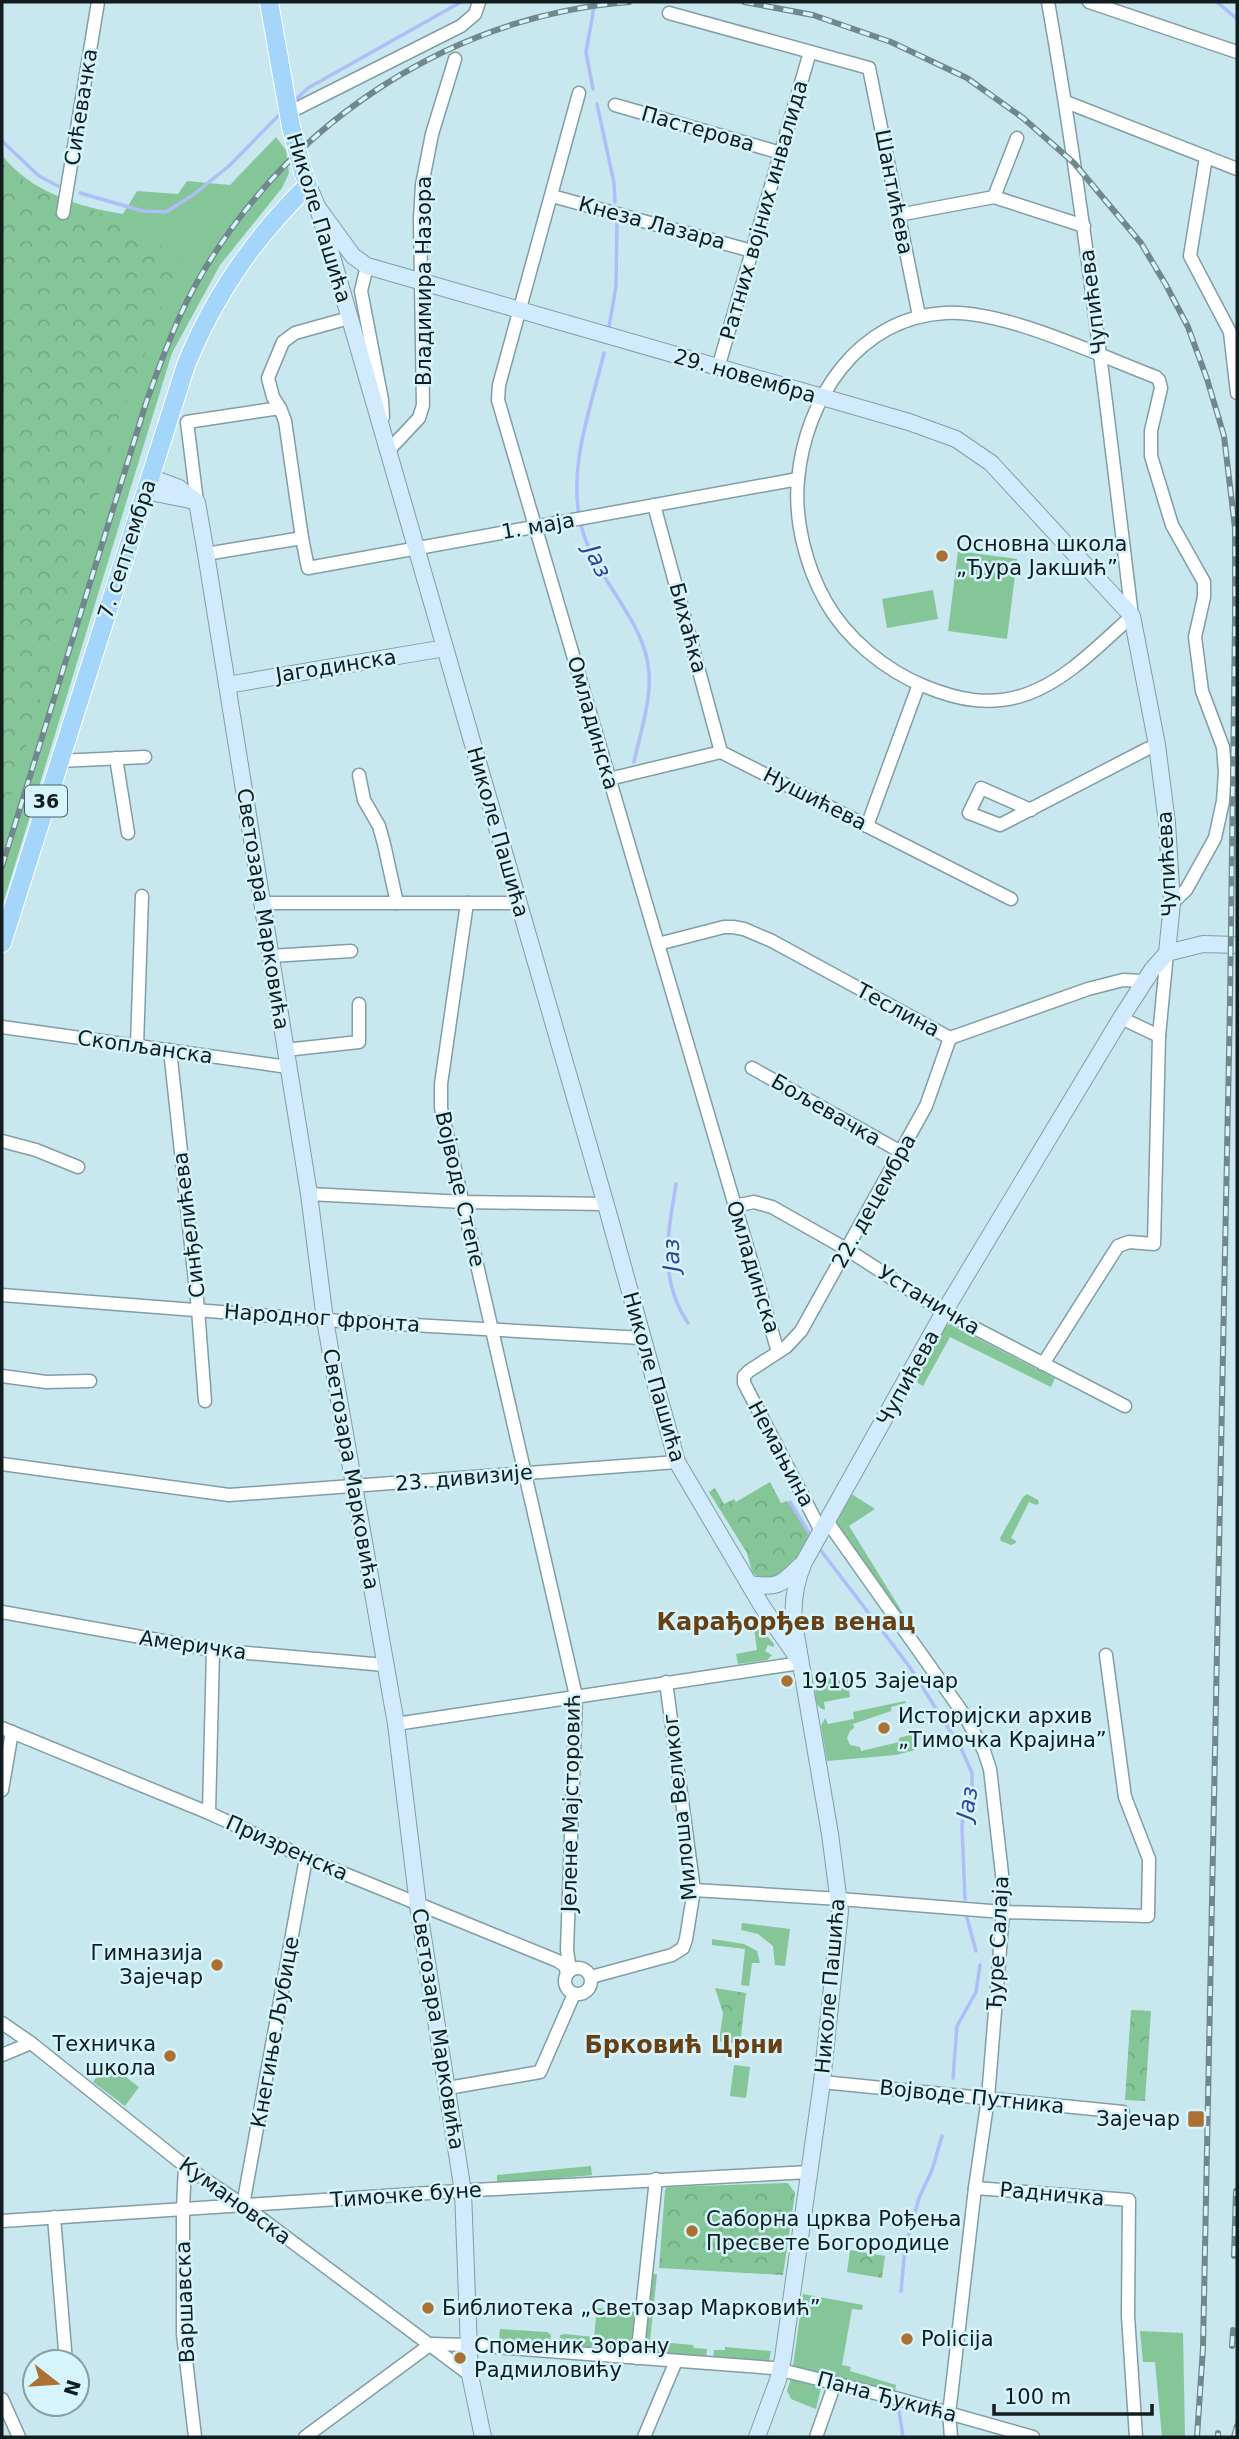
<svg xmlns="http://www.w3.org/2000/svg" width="1239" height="2439" font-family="'DejaVu Sans',sans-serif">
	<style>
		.grass { fill: #85c698 }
		.park { fill: url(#park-crowns) }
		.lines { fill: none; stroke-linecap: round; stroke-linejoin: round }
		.stream { stroke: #afbef9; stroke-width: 3.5 }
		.street-casing { stroke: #819ea4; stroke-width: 15 }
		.secondary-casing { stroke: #819ea4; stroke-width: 18 }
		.primary-casing { stroke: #fff; stroke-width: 20 }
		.street { stroke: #fff; stroke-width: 12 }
		.secondary { stroke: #d1eafd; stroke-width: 16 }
		.primary { stroke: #a4d6fb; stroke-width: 18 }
		.rail-casing { stroke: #72878c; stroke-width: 6 }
		.rail { stroke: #d5f4fb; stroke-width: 3.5; stroke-dasharray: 10; stroke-linecap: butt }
		.primary-bridge-casing { stroke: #fff; stroke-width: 20; stroke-linecap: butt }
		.primary-bridge { stroke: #a4d6fb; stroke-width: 18 }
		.poi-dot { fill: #ac7033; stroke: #d5f4fb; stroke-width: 2.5 }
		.labels { text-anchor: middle; stroke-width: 5; stroke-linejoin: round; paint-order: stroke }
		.shield { fill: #d5f4fb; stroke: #4c5e62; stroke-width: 2 }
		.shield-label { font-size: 19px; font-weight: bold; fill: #121d20 }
		.street-label { font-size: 21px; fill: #121d20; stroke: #d5f4fb }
		.poi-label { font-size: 21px; fill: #121d20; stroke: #d5f4fb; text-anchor: start }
		.water-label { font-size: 23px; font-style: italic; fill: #364296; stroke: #d5f4fb }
		.quarter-label { font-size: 24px; font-weight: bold; fill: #684014; stroke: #d5f4fb }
	</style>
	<defs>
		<pattern id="park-crowns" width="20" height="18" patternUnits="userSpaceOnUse" patternTransform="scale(1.75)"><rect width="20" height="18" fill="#85c698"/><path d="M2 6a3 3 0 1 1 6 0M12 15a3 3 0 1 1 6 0" fill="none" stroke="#72aa83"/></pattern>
	</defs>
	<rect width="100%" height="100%" fill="#c8e7ee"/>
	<g class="grass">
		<path d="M276 137 286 150 289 173 282 188 220 265 172 353 2 907V155C30 192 79 207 123 214L137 191 178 194 187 181 230 185Z"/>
		<polygon points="958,551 1017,559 1007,639 948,631"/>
		<polygon points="933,590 938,619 887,628 882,599"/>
		<polygon points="949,1324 1055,1378 1051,1387 950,1337 923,1386 918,1383 917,1378 944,1327"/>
		<polygon points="850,1493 875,1509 849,1526 917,1636 914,1638 834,1520"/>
		<polygon points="1027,1494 1038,1500 1039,1503 1036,1505 1029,1502 1011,1538 1016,1541 1016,1543 1011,1545 1001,1541 1000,1538 1023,1497"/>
		<polygon points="753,1620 774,1644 774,1647 768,1645 765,1651 772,1655 767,1660 738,1664 736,1654 757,1650"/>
		<path d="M847 1676 850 1697 824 1702 825 1710C815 1708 814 1695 816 1687L823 1679 836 1678 840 1681Z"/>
		<polygon points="905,1701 906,1703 891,1707 891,1711 853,1724 854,1728 850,1731 847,1738 850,1745 860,1747 861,1751 899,1742 899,1738 913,1734 915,1750 896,1755 827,1761 821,1726 825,1718 828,1724 854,1719 853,1712"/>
		<polygon points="742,1923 790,1929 785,1966 775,1965 773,1946 758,1934 741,1930"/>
		<polygon points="712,1939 744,1944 757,1951 760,1963 752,1963 749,1986 741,1985 745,1949 712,1945"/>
		<polygon points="107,2063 139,2087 125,2106 93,2082"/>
		<polygon points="734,2065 750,2067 746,2098 730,2096"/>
		<polygon points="591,2166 592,2175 497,2184 497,2175"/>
		<polygon points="651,2274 657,2274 650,2341 693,2345 694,2348 707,2349 706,2358 642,2353"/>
		<polygon points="803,2294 863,2305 862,2310 852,2309 842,2365 851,2367 850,2371 896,2385 895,2392 793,2366"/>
		<polygon points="597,2308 636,2312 631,2352 559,2344 560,2335 565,2334 594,2337"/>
		<polygon points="500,2329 547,2332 551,2335 550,2344 499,2339"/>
		<polygon points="1140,2331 1183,2333 1185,2437 1162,2437 1155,2362 1143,2362"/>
		<polygon points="725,2347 771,2351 769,2362 713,2358 714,2350 725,2350"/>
		<polygon points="791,2378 821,2388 816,2409 791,2399 787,2391"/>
	</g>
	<g class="park">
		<polygon points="2,162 27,184 142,230 179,260 128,399 118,420 82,562 2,826"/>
		<path d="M770 1482 781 1503 787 1501 812 1535C802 1554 791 1579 766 1578 759 1578 757 1577 752 1572L747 1553 709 1492 715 1488 724 1504 734 1499 736 1502Z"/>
		<polygon points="715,1988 746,1993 740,2044 719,2041 723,2013"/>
		<polygon points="1131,2010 1151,2011 1145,2101 1125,2100"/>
		<polygon points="788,2183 795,2193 783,2275 659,2268 665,2190 667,2187"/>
		<polygon points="850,2250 885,2256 882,2278 847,2272"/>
	</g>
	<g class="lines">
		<g class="stream">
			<polyline points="1217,2 1237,19"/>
			<polyline points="593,89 586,52 595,2"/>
			<polyline points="293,102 308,88 461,2"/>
			<polyline points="597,104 614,183 615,202"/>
			<polyline points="2,141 39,176 58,186"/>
			<polyline points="80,193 143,211 166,212 193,195 229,166 282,112"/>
			<polyline points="609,327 616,286 617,219"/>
			<path d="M604 353C591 408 567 468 581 525 594 579 646 620 649 673 651 702 640 734 634 762"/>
			<path d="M676 1184C668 1233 658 1279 688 1323"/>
			<polyline points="790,1502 811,1536"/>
			<polyline points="819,1548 909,1666 961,1748 972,1773 972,1791 963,1812 962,1827 965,1899"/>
			<polyline points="967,1918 976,1951"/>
			<polyline points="953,2078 957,2026 976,1992 980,1965"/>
			<polyline points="901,2291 905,2248 919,2198 932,2170 942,2136"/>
			<polyline points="899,2411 903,2437"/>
		</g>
		<defs>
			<g id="street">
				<path d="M1048 2C1084 205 1107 411 1132 616 1101 643 1067 680 1027 694 991 707 958 700 924 686 885 670 847 639 826 602 806 567 794 520 798 480 805 399 858 318 945 313 1003 309 1100 356 1156 377L1159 380 1161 388 1151 431V456L1172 525 1204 582V597L1195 637 1202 691 1223 747 1225 772 1223 801 1215 838 1186 890 1172 903"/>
				<polyline points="1089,2 1237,52"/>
				<polyline points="669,13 869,68 919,316"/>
				<polyline points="579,93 499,385 498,400 778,1352"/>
				<polyline points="1066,102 1237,169"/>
				<polyline points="615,105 781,153"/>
				<polyline points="288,113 461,26 475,14 479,2"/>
				<polyline points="1206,157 1190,256 1230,332 1237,393"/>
				<polyline points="552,196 752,251"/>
				<polyline points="994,197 1017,138"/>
				<polyline points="63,213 98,2"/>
				<polyline points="898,215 994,197 1084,226"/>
				<polyline points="367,266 361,291 382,400 383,417"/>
				<polyline points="718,368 810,52"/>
				<polyline points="388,451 419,418 423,405 420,219 422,185 432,134 455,59"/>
				<polyline points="197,502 187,422 280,408"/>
				<polyline points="654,505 721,752"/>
				<polyline points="302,538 308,568 798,479"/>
				<polyline points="206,554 302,538 285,421 280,408 273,397 268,378 283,342 295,333 349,318"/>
				<polyline points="116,758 128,833"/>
				<polyline points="59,761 145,757"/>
				<polyline points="359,775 364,800 379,826 384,844 397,903"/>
				<polyline points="609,779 721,752 1011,899"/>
				<polyline points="1031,810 981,788 969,813 1000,825 1147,749 1157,745"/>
				<polyline points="867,826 919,684"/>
				<polyline points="262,903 519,903"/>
				<polyline points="467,903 441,1084 441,1108 576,1696 567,1950 570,1971"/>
				<polyline points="658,944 724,927 733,927 744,929 772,941 950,1038 1088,989 1123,980 1144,981"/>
				<polyline points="271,956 351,951"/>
				<polyline points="1121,1018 1159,1036"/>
				<polyline points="2,1027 288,1067"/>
				<polyline points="137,1046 142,896"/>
				<polyline points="170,1050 198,1309 205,1401"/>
				<polyline points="285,1050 359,1042 359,1004"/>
				<polyline points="752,1068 901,1152"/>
				<polyline points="2,1141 36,1150 78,1167"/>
				<polyline points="309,1194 464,1202 605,1204"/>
				<polyline points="734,1206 754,1202 772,1207 848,1250 944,1312 1125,1406"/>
				<polyline points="2,1295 325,1320 642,1338"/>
				<polyline points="1043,1364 1118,1246 1129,1242 1154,1244 1159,1036 1167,953"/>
				<polyline points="2,1376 46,1382 90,1381"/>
				<polyline points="2,1464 229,1495 677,1462"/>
				<polyline points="827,1521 965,1716 984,1751 990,1769 1002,1874 1003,1912 988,2098 975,2188 951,2397 949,2413 951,2437"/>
				<polyline points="821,1531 744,1383 744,1376 749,1371 786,1347 801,1331 926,1106 950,1038"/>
				<polyline points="2,1612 213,1650 385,1665"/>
				<polyline points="396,1724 800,1663"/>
				<polyline points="2,1728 209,1813 306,1858 558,1961 565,1966 567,1973"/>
				<polyline points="2,1790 12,1732"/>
				<polyline points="209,1813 213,1650"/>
				<polyline points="694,1890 840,1899 1003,1912 1148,1916 1149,1859 1125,1797 1106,1655"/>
				<circle cx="578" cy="1981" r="13"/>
				<polyline points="591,1977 672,1955 683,1948 686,1939 694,1890 666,1682"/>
				<polyline points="2,2023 31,2043 185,2166 243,2205 470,2375"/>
				<polyline points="2,2055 31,2043"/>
				<polyline points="822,2082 1123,2112"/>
				<polyline points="448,2088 540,2072 574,1994"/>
				<polyline points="185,2166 183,2208 183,2334 195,2437"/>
				<polyline points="975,2188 1129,2200 1128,2316 1136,2437"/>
				<polyline points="243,2205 306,1858"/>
				<polyline points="54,2217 66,2362"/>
				<polyline points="2,2221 475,2190 810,2172"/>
				<polyline points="637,2358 656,2179"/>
				<polyline points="2,2399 19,2437"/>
				<polyline points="305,2437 431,2344 468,2345 773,2368 895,2398 1033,2437"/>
				<polyline points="644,2437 676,2361"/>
				<polyline points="816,2437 835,2383"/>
			</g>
			<g id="secondary">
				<polyline points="308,185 318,208 608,1212 677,1462 762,1606 797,1657"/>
				<path d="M318 208 353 256 367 266 909 422 956 439 991 463 1132 616 1157 745 1167 823 1172 903 1167 953 1152 970 1121 1018 944 1312 804 1562C795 1583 792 1601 794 1623L830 1834 840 1911 822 2082 783 2358 778 2380 757 2437"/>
				<polyline points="150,477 179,488 197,502 206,554 309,1194 325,1320 396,1724 418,1905 463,2192 470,2375 483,2437"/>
				<polyline points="145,491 195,501"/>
				<polyline points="227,685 445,648"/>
				<polyline points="1167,953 1203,944 1237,945"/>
				<path d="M749 1584C777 1588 780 1586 800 1566"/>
			</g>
			<g id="primary">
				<polyline points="269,2 291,127"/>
				<path d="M2 943 186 365C214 295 254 238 308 185L303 172"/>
			</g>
		</defs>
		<use href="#street" class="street-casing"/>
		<use href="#secondary" class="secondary-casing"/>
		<use href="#primary" class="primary-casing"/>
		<use href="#street" class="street"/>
		<use href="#secondary" class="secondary"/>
		<use href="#primary" class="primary"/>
		<defs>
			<g id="rail">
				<polyline points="744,2 813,15 891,42 967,78 1023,118 1074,163 1141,243 1166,285 1188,327 1207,379 1224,436 1235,528 1235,621 1230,1003 1203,2348 1197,2437"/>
				<path d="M2 866 146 403C162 359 178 313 203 272 293 121 451 16 629 2"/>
				<polyline points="1234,2256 1236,2191"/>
				<polyline points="1232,2346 1233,2330"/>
				<polyline points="1218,2437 1218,2433"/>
				<polyline points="1234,2437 1237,2426"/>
			</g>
		</defs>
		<use href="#rail" class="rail-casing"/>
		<use href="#rail" class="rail"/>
		<defs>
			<polyline id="primary-bridge" points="291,127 303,172"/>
		</defs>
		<use href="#primary-bridge" class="primary-bridge-casing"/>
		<use href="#primary-bridge" class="primary-bridge"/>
	</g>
	<g class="poi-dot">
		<circle cx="942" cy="556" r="7"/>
		<circle cx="787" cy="1681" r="7"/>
		<circle cx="884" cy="1728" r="7"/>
		<circle cx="217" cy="1965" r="7"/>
		<circle cx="170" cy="2056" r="7"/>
		<rect x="1187" y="2110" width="18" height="18" rx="3.5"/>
		<circle cx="692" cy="2231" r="7"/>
		<circle cx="428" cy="2308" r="7"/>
		<circle cx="907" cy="2339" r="7"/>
		<circle cx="460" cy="2358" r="7"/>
	</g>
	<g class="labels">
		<rect class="shield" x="25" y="785.5" width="42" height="31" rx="5"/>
		<g class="shield-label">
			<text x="46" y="808">36</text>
		</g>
		<g class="street-label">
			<text transform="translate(81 107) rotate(-81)" y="7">Сићевачка</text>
			<text transform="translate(698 129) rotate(16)" y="7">Пастерова</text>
			<text transform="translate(894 192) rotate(79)" y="7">Шантићева</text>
			<text transform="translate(764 210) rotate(-74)" y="7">Ратних војних инвалида</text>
			<text transform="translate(319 218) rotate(73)" y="7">Николе Пашића</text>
			<text transform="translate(652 223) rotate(15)" y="7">Кнеза Лазара</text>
			<text transform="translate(424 281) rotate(-90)" y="7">Владимира Назора</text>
			<text transform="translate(1093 302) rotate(-97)" y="7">Чупићева</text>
			<text transform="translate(745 376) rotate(16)" y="7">29. новембра</text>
			<text transform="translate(538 526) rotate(-10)" y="7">1. маја</text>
			<text transform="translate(127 549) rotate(-72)" y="7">7. септембра</text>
			<text transform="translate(688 628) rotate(75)" y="7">Бихаћка</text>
			<text transform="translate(336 666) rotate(-9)" y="7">Јагодинска</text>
			<text transform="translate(593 723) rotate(74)" y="7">Омладинска</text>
			<text transform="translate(815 799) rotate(27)" y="7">Нушићева</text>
			<text transform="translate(498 832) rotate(74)" y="7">Николе Пашића</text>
			<text transform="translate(1167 864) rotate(-93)" y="7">Чупићева</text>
			<text transform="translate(263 909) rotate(81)" y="7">Светозара Марковића</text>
			<text transform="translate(898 1010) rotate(28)" y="7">Теслина</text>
			<text transform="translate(145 1047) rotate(8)" y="7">Скопљанска</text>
			<text transform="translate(826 1110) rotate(30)" y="7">Бољевачка</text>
			<text transform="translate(460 1189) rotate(77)" y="7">Војводе Степе</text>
			<text transform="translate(874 1201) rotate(-61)" y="7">22. децембра</text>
			<text transform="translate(189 1225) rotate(-97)" y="7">Синђелићева</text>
			<text transform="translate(753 1267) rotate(73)" y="7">Омладинска</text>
			<text transform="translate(929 1300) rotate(31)" y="7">Устаничка</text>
			<text transform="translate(322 1318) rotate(4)" y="7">Народног фронта</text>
			<text transform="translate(654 1377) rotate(74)" y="7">Николе Пашића</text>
			<text transform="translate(908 1378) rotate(-61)" y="7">Чупићева</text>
			<text transform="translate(781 1454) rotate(62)" y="7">Немањина</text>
			<text transform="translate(351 1469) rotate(80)" y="7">Светозара Марковића</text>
			<text transform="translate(464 1478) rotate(-5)" y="7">23. дивизије</text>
			<text transform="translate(193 1645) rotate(8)" y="7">Америчка</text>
			<text transform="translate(571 1803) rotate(-89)" y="7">Јелене Мајсторовић</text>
			<text transform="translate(680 1807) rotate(-96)" y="7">Милоша Великог</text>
			<text transform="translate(287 1848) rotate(24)" y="7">Призренска</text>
			<text transform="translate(998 1943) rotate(-87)" y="7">Ђуре Салаја</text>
			<text transform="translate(830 1986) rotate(-85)" y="7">Николе Пашића</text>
			<text transform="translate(438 2029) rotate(81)" y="7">Светозара Марковића</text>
			<text transform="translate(275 2032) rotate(-80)" y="7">Кнегиње Љубице</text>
			<text transform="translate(972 2097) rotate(6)" y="7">Војводе Путника</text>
			<text transform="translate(1052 2194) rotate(5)" y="7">Радничка</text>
			<text transform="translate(406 2195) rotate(-4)" y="7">Тимочке буне</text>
			<text transform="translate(235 2201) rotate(36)" y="7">Кумановска</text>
			<text transform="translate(185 2302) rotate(-92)" y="7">Варшавска</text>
			<text transform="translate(887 2397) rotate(15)" y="7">Пана Ђукића</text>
		</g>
		<g class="poi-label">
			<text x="956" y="551">Основна школа<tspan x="956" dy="24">„Ђура Јакшић”</tspan></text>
			<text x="801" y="1688">19105 Зајечар</text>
			<text x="898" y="1723">Историјски архив<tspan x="898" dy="24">„Тимочка Крајина”</tspan></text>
			<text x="203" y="1960" text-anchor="end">Гимназија<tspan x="203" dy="24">Зајечар</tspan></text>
			<text x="156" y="2051" text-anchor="end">Техничка<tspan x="156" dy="24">школа</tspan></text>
			<text x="1180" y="2126" text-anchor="end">Зајечар</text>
			<text x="706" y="2226">Саборна црква Рођења<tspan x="706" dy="24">Пресвете Богородице</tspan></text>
			<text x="442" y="2315">Библиотека „Светозар Марковић”</text>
			<text x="921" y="2346">Policija</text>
			<text x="474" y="2353">Споменик Зорану<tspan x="474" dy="24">Радмиловићу</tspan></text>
		</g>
		<g class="water-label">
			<text transform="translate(598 561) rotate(64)" y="8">Јаз</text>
			<text transform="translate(671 1255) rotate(-91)" y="8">Јаз</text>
			<text transform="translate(967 1803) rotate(-80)" y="8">Јаз</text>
		</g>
		<g class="quarter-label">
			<text x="786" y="1630">Карађорђев венац</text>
			<text x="684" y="2053">Брковић Црни</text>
		</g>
	</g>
	<rect width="1239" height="2439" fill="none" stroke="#121d20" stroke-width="7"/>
	<g transform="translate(56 2383) rotate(107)"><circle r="33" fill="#d5f4fb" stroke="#879ea3" stroke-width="2"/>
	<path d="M0-5L12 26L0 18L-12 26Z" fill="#ac7033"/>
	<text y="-10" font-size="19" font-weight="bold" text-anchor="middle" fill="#121d20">N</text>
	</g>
	<path d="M994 2404v10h158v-10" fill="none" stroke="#121d20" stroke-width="3.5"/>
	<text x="1004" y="2404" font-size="21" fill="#121d20" stroke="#d5f4fb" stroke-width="5" paint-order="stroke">100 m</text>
</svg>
